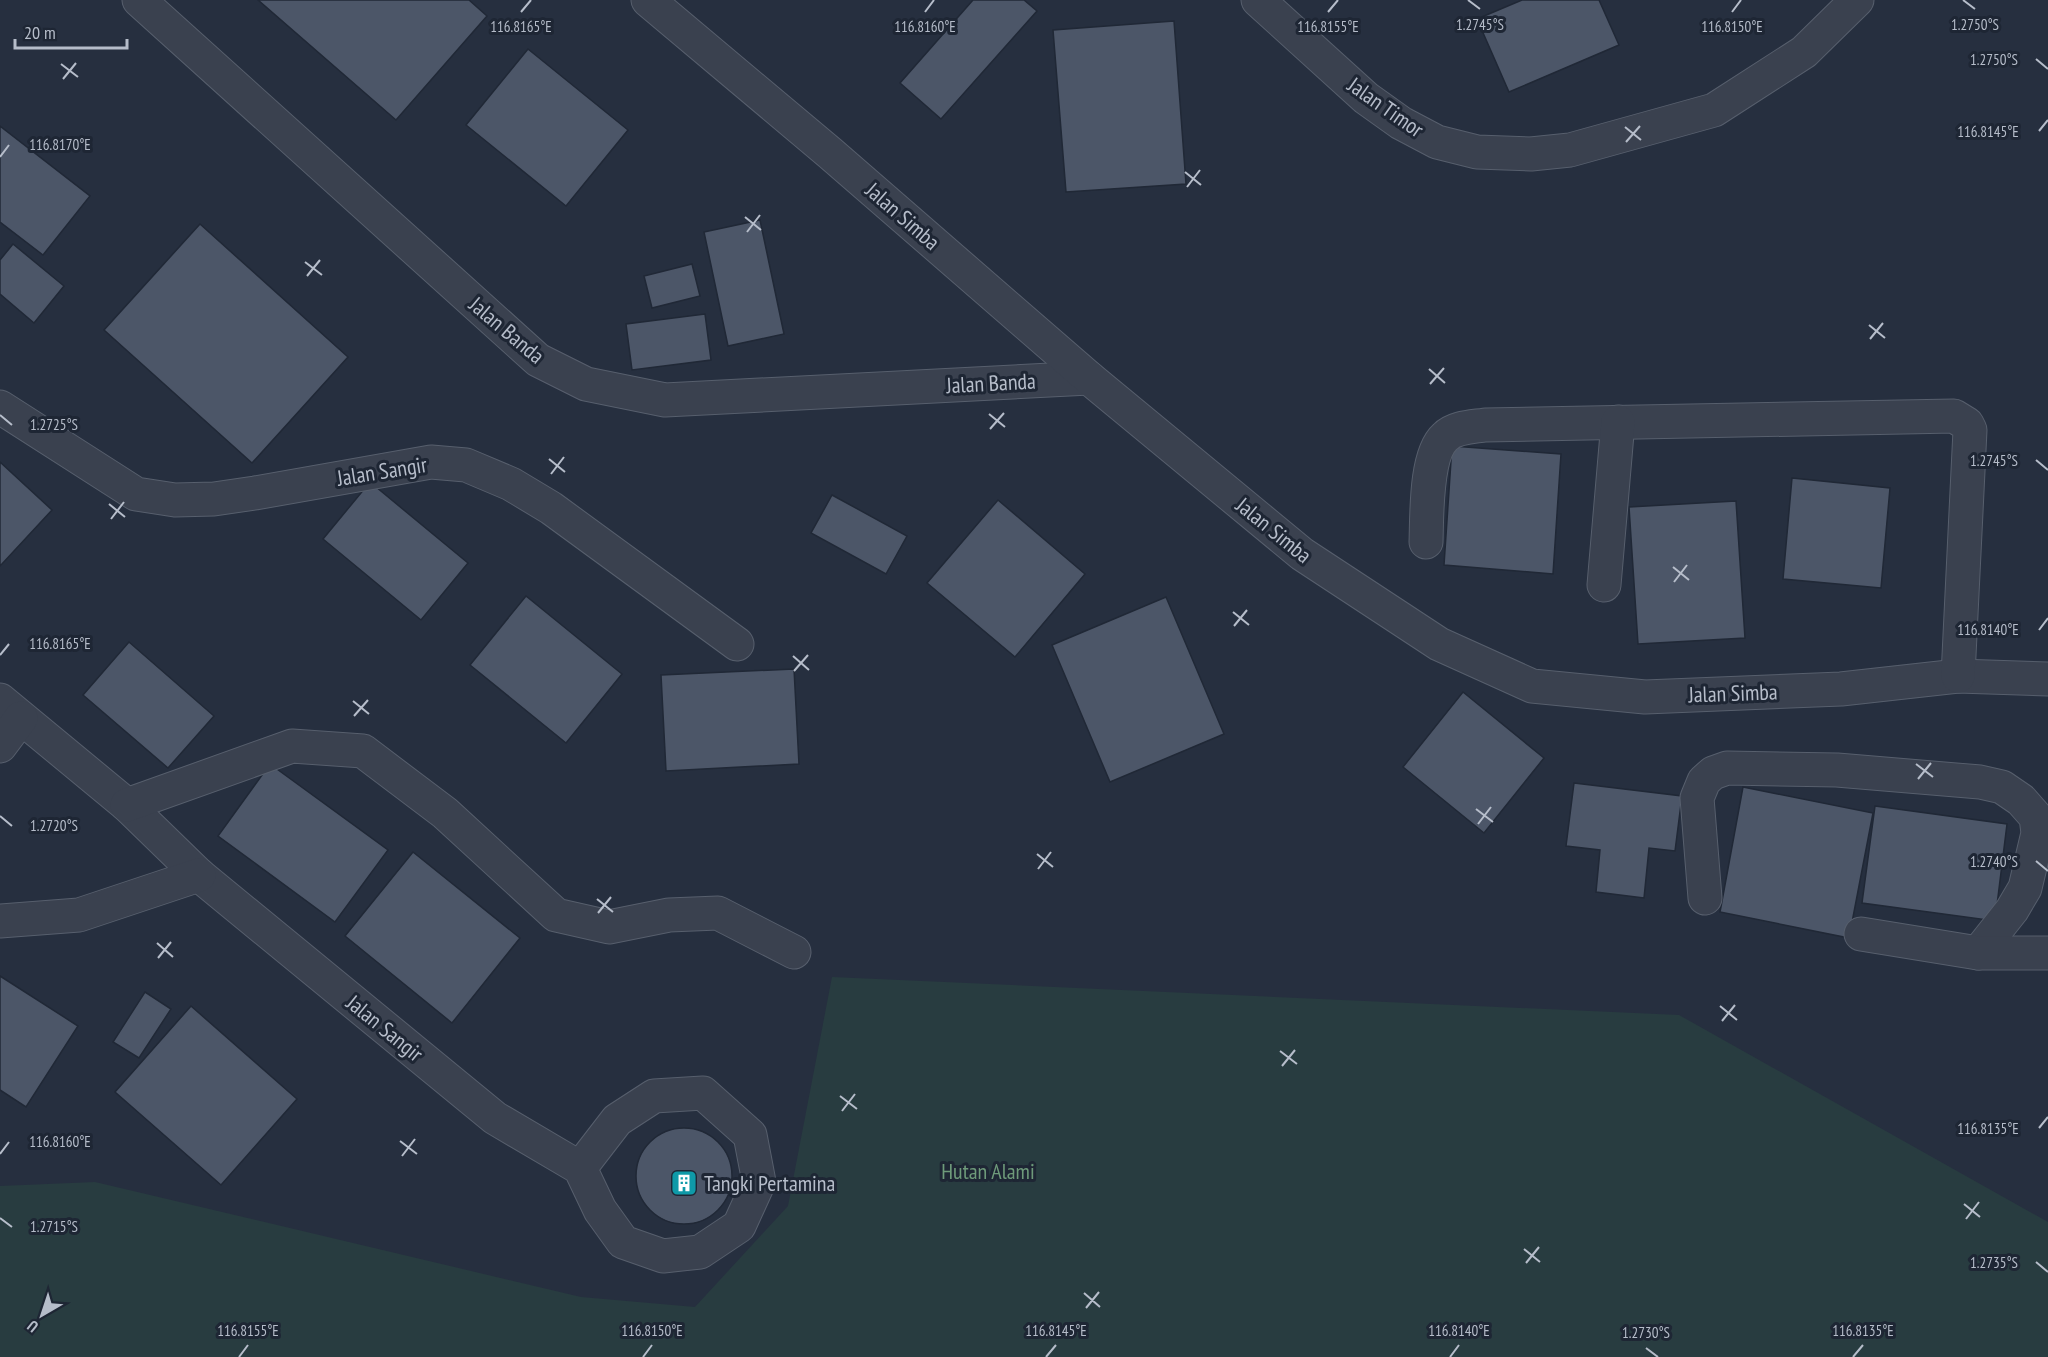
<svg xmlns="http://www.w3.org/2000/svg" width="2048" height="1357" font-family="'PT Sans Narrow',sans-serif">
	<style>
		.green { fill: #283c40 }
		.building { fill: #4c5668; stroke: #202836; stroke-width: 1.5 }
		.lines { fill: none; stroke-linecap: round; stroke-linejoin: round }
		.minor-casing { stroke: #575f6d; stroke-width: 35 }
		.minor { stroke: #3a414f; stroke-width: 33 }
		.ticks { fill: none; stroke: #b6bdca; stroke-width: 2 }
		.labels { text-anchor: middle; stroke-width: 6; stroke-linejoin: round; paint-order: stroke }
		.street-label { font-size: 22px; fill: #b6bdca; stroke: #1e2634 }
		.park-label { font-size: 22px; fill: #6e9a7a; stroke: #1e2634 }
		.poi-label { font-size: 22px; fill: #b6bdca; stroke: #1e2634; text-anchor: start }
		.ticks-label { font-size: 15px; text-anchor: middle; fill: #b6bdca; stroke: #1e2634; stroke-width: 6; stroke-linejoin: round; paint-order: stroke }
	</style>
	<rect width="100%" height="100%" fill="#262f3f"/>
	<polygon class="green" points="832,977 1679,1015 2048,1222 2048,1357 0,1357 0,1186 95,1182 581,1297 695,1307 788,1206"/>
	<g class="building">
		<polygon points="258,0 469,0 487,16 396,120"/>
		<polygon points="973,0 1024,0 1037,11 941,119 900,83"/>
		<polygon points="1522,0 1599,0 1619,45 1509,92 1477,19"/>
		<polygon points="1174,21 1186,184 1066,192 1053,30"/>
		<polygon points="528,49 628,130 566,206 466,125"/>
		<polygon points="0,126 90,196 43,255 0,222"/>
		<polygon points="760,220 784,334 728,346 704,232"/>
		<polygon points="200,224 348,357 252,463 104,330"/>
		<polygon points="13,244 64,286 34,323 0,294 0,260"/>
		<polygon points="692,264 700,296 652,308 644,276"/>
		<polygon points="705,314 711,360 632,370 626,324"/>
		<polygon points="1452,446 1561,454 1553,574 1444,565"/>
		<polygon points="0,462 52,510 0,566"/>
		<polygon points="1792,478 1890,488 1881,588 1783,579"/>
		<polygon points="370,482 468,563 421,620 323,539"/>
		<polygon points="832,495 907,536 886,574 811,533"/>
		<polygon points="998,500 1085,574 1015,657 927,583"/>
		<polygon points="1736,501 1745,638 1638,644 1629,507"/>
		<polygon points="526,596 622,674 566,743 470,665"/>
		<polygon points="1166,597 1224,734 1110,782 1052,645"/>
		<polygon points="129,642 214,716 168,768 83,695"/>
		<polygon points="794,669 799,764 666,771 661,675"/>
		<polygon points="1463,692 1544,758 1484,833 1403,767"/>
		<polygon points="270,764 388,850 335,922 218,836"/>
		<polygon points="1574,783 1682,796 1675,851 1649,848 1644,898 1596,892 1600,850 1566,846"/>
		<polygon points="1743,787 1873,813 1849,938 1720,912"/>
		<polygon points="1875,806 2007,824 1995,921 1862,903"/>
		<polygon points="413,852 520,938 452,1023 345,936"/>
		<polygon points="0,976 78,1026 26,1107 0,1090"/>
		<polygon points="145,992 171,1009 139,1058 113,1042"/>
		<polygon points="191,1006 297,1099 221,1185 115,1092"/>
		<circle cx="684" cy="1176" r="48"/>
	</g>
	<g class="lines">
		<defs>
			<g id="minor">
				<polyline points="139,0 538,360 586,384 665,400 1089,378"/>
				<polyline points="648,0 830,153 1089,378 1302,554 1439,644 1532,686 1645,697 1841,689 1958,676 2048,679"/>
				<polyline points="1258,0 1366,98 1401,123 1437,142 1477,152 1531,154 1570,150 1714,110 1804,52 1857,0"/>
				<polyline points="0,407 136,494 175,500 214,499 255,493 431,462 466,465 511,484 551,508 737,644"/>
				<path d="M1426 542C1427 517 1425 455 1445 437 1455 427 1472 427 1485 425L1954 416 1967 424 1970 430 1958 676"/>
				<polyline points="1604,585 1618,422"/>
				<polyline points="0,700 127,805 199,875 495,1118 580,1168 600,1210 623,1242 663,1256 700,1252 739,1226 759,1182 750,1135 703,1093 654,1096 617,1120 580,1168"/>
				<polyline points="0,746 21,718"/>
				<polyline points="127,805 292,746 363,751 445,813 556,915 609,927 669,915 718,913 794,952"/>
				<polyline points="1705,898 1697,798 1704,781 1713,773 1727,768 1837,770 1980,782 2002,787 2021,800 2036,817 2038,833 2025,888 2012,910 1978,953"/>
				<polyline points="0,921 79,915 199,875"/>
				<polyline points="1861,934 1978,953 2048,953"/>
			</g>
		</defs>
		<use href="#minor" class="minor-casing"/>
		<use href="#minor" class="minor"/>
	</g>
	<path class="ticks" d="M1468 0 1480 9M1963 0 1975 9M521 12 531 0M925 12 934 0M1328 12 1338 0M1732 12 1741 0M2036 59 2048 69M61 64 78 77M63 79 76 63M1625 127 1641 140M2039 131 2048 120M1626 142 1640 126M0 157 9 145M1185 172 1201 185M1187 187 1200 170M745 217 761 230M747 232 760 215M305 262 322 275M307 276 320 260M1869 325 1885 338M1870 339 1883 323M1429 369 1445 383M1430 384 1444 368M989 414 1005 427M0 415 12 425M990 429 1004 413M549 459 565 472M2036 460 2048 470M551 474 564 457M109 504 125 517M111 519 124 502M1673 567 1689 580M1674 582 1687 565M1233 612 1249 625M1234 626 1247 610M2039 630 2048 618M0 655 9 644M793 656 809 670M794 671 808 655M353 701 369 714M354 716 368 700M1916 764 1933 777M1918 779 1931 763M1476 809 1493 822M0 816 12 826M1478 824 1491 807M1037 854 1053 867M2036 861 2048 871M1038 869 1051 852M597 899 613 912M598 913 611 897M157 943 173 957M158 958 171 942M1720 1006 1737 1020M1722 1021 1735 1005M1280 1051 1297 1064M1282 1066 1295 1050M840 1096 857 1109M842 1111 855 1094M2039 1128 2048 1117M400 1141 417 1154M0 1154 9 1142M402 1156 415 1139M1964 1204 1980 1217M0 1218 12 1227M1966 1219 1979 1202M1524 1249 1540 1262M2036 1262 2048 1272M1526 1263 1539 1247M1084 1293 1100 1307M1086 1308 1099 1292M1646 1348 1658 1357M239 1357 248 1345M643 1357 652 1345M1046 1357 1056 1345M1450 1357 1459 1345M1853 1357 1863 1345"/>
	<defs>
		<symbol id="building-square" viewBox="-11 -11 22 22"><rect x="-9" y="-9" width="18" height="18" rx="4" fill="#0f9aa8" stroke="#1e2634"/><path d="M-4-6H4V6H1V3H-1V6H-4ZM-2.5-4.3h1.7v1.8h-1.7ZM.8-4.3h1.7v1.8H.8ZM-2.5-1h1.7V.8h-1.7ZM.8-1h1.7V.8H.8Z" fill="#fff"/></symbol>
	</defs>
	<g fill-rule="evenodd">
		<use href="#building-square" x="669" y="1168" width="30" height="30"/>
	</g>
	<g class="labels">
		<g class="street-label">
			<text transform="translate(1386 107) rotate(35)" y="8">Jalan Timor</text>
			<text transform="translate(903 216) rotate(41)" y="8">Jalan Simba</text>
			<text transform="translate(507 330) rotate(40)" y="8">Jalan Banda</text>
			<text transform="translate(991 383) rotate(-3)" y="8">Jalan Banda</text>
			<text transform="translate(382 471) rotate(-9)" y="8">Jalan Sangir</text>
			<text transform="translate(1274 530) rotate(39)" y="8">Jalan Simba</text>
			<text transform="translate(1733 693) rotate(-2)" y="8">Jalan Simba</text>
			<text transform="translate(385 1028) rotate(39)" y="8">Jalan Sangir</text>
		</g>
		<g class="park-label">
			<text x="988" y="1179">Hutan Alami</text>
		</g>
		<g class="poi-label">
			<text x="704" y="1191">Tangki Pertamina</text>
		</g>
	</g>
	<g class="ticks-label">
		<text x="1480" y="30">1.2745°S</text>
		<text x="1975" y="30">1.2750°S</text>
		<text x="521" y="32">116.8165°E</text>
		<text x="925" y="32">116.8160°E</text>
		<text x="1328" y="32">116.8155°E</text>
		<text x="1732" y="32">116.8150°E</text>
		<text x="1994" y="65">1.2750°S</text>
		<text x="1988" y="137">116.8145°E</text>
		<text x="60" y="150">116.8170°E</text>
		<text x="54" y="430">1.2725°S</text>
		<text x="1994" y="466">1.2745°S</text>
		<text x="1988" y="635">116.8140°E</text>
		<text x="60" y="649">116.8165°E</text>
		<text x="54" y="831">1.2720°S</text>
		<text x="1994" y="867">1.2740°S</text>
		<text x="1988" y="1134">116.8135°E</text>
		<text x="60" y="1147">116.8160°E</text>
		<text x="54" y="1232">1.2715°S</text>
		<text x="1994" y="1268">1.2735°S</text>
		<text x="248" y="1336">116.8155°E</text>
		<text x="652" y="1336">116.8150°E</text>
		<text x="1056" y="1336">116.8145°E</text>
		<text x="1459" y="1336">116.8140°E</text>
		<text x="1863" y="1336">116.8135°E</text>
		<text x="1646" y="1338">1.2730°S</text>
	</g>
	<g transform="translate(42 1315) rotate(219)" stroke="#1e2634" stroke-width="4.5" paint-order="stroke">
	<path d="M0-4.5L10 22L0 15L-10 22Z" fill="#b6bdca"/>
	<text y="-9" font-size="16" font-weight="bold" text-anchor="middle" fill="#b6bdca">U</text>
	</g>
	<path d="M15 39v9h112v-9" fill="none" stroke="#b6bdca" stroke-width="3"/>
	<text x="24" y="39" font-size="18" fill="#b6bdca" stroke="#1e2634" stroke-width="4.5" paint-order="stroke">20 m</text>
</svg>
